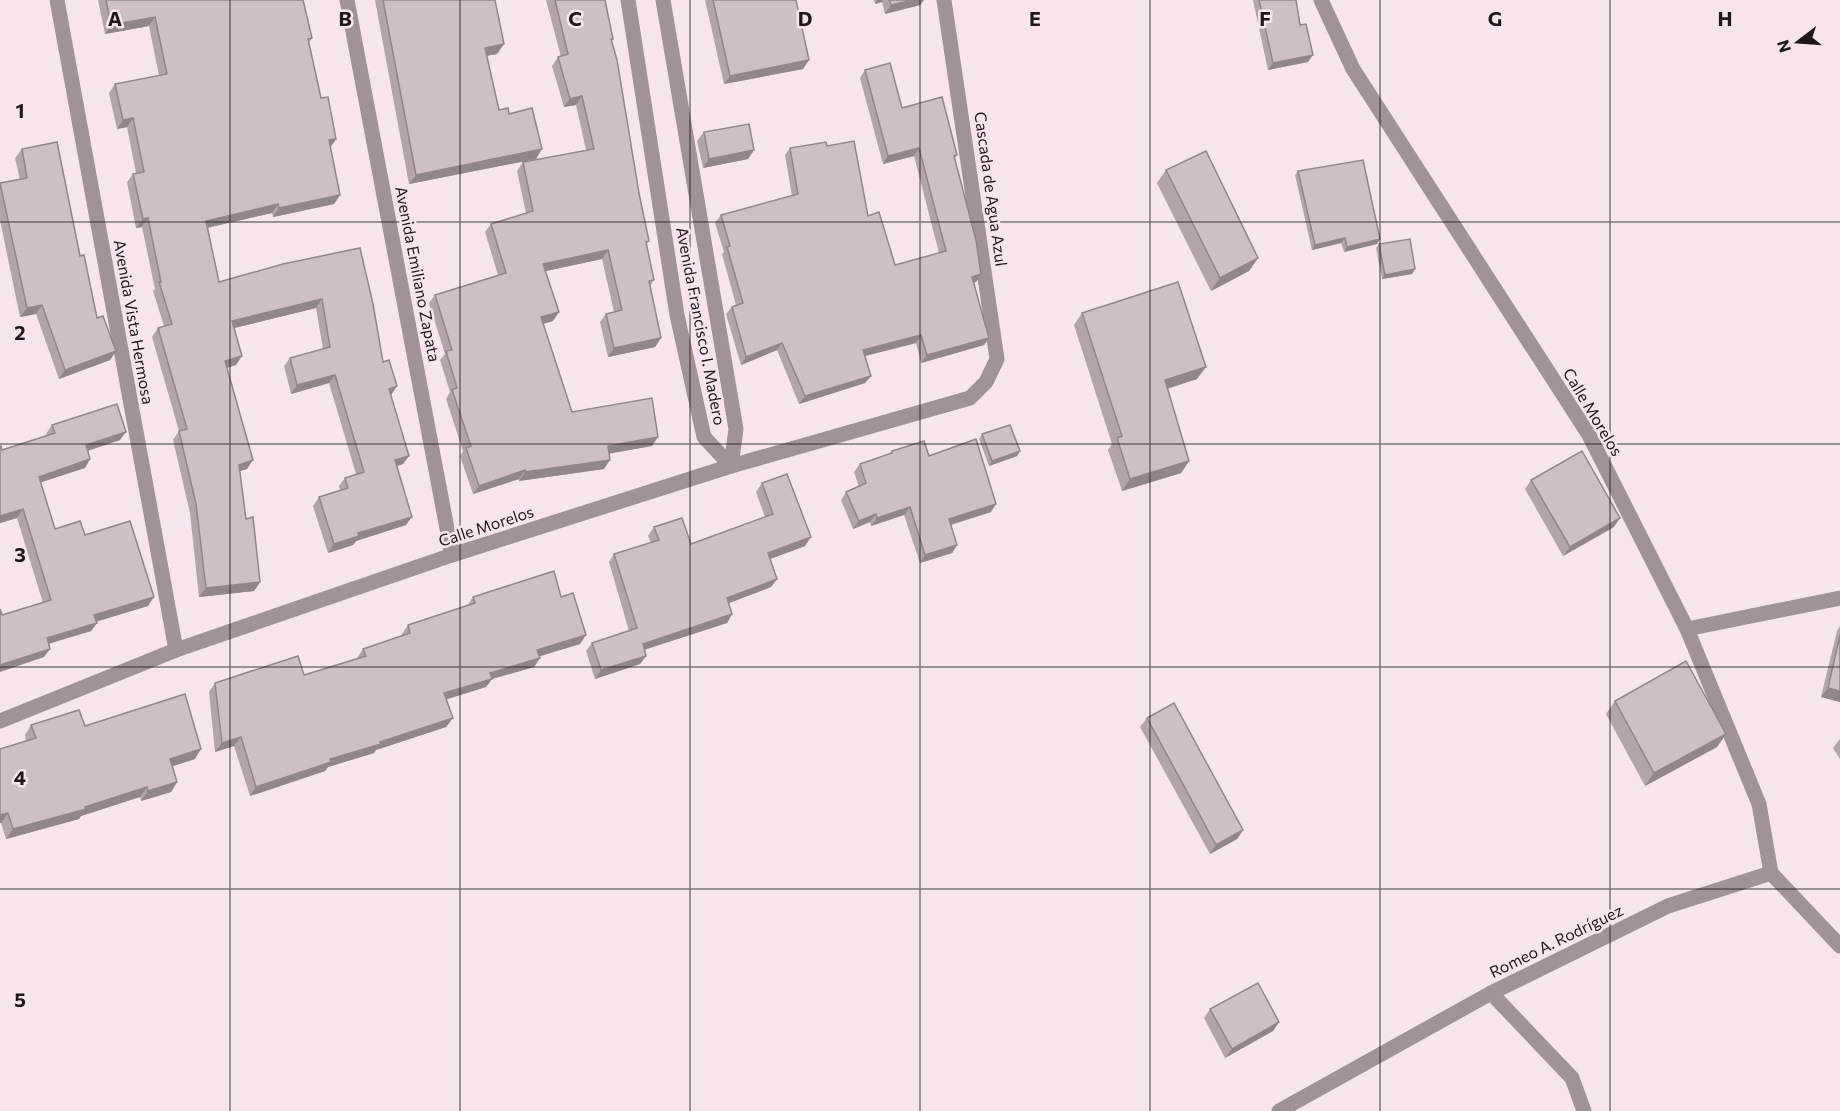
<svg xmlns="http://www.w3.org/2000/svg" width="1840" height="1111" font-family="Commissioner,sans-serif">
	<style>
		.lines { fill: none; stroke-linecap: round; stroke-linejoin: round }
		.lane { stroke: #a1919a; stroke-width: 15 }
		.street { stroke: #a1919a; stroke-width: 15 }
		.wall { fill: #b3a3ab }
		.shaded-wall { fill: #92858b }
		.building { fill: #d0bec7; stroke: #92858b; stroke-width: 1.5 }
		.grid { fill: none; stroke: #1e181b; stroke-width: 1.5; stroke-opacity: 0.55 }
		.labels { text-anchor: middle; stroke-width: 5; stroke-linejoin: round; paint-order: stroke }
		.street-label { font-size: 16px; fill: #1e181b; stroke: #f7e4ee }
		.grid-label { font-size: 20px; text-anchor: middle; font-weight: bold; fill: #1e181b; stroke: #f7e4ee; stroke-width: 5; stroke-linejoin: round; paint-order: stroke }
	</style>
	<rect width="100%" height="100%" fill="#f7e4ee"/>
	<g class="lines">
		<g class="lane">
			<polyline points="1687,629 1840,598"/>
			<polyline points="1491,993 1572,1078 1584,1111"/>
		</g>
		<g class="street">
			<polyline points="57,0 176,650"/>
			<polyline points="347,0 452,555"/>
			<polyline points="628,0 677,315 704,437 731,466"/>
			<polyline points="663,0 736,429 731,466"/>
			<polyline points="1321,0 1353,69 1589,435 1687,629 1759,804 1771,873"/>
			<polyline points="0,721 176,650 452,555 731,466 970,398 986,382 997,359 944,0"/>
			<polyline points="1771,873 1840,946"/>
			<polyline points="1279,1111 1491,993 1668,906 1771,873"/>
		</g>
	</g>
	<g class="wall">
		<polygon points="98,0 303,0 312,38 309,43 321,98 336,139 330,147 340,195 334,204 273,217 272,213 208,228 219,282 360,248 383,362 397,386 391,395 403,464 397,466 406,525 356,541 353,545 328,553 313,506 319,497 340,490 339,486 345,478 356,474 329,383 291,394 284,366 290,358 323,349 316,308 234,328 236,365 227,368 247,469 240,471 246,519 260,582 254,591 199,597 190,513 173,440 179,431 152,337 158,328 164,326 153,291 155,289 142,227 136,228 127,182 133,174 136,173 127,127 117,129 109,93 115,84 159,76 149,26 105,34"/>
		<polygon points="375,0 495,0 504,44 497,54 487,56 499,110 509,114 536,159 409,184"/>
		<polygon points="546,0 605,0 613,39 612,41 639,193 649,241 646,245 654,280 650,286 661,338 655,347 608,357 600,322 606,314 614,312 602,259 545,271 553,321 543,324 572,412 652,446 609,453 604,469 519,481 519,479 473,494 460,456 463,451 446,399 450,392 440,360 445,354 429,303 435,295 498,275 485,232 491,224 526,213 517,171 523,162 586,150 576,105 564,107 552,66 558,57 561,57"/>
		<polygon points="705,0 796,0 803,69 724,84"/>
		<polygon points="874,0 924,0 920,5 885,14 882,2 875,4"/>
		<polygon points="1253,0 1296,0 1308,62 1268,70"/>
		<polygon points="865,70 902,108 957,155 955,158 981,274 976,282 974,282 989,338 984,345 921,363 916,343 865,356 871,376 865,383 799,404 777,350 741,365 726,314 732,307 736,305 722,254 724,252 715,223 721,215 792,196 785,155 790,148 827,146 868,216 895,265 939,253 914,156 883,164 860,78"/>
		<polygon points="704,132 754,150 748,159 703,168 697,141"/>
		<polygon points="22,149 80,256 97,318 116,351 110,360 59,379 36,314 20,317 0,220 0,184 20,180 15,158"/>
		<polygon points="1166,170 1258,258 1249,271 1211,291 1157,183"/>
		<polygon points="1298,171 1380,239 1377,244 1344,252 1341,243 1312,250 1295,175"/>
		<polygon points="1379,244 1415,269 1412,274 1382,279 1376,248"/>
		<polygon points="1082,313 1197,379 1167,389 1189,461 1181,473 1122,491 1108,450 1112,444 1074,325"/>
		<polygon points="52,425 120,440 88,451 90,459 85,468 40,482 55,529 85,535 148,606 96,621 97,623 91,631 48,644 44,657 2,615 43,603 17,518 0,523 0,446 2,450 47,436 46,434"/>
		<polygon points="982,434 1020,451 1017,456 989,466 979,439"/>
		<polygon points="892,451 929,456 991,512 951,525 957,545 952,553 920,563 904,515 871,526 870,522 853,529 841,500 846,492 859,487 854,472 860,464 889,454"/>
		<polygon points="1531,480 1614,527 1563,556 1525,489"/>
		<polygon points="762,483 805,546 770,559 777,579 771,587 729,603 732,614 727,623 644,650 646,656 640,664 595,679 586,651 592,643 629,631 609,562 614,554 651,543 648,536 654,527 691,544 765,517 756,492"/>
		<polygon points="473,597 561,597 580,644 539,656 540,658 534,667 492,679 486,687 446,699 453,718 446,727 376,750 374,753 328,767 325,771 250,796 234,746 215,752 209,692 215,683 304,675 357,659 357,658 363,649 402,636 402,634 408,625 467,606"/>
		<polygon points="1840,626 1840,702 1821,697 1837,631"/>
		<polygon points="1615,701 1726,734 1717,747 1645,786 1606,714"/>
		<polygon points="1147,718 1243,830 1237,839 1210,854 1140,727"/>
		<polygon points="31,725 85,726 195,759 173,766 177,782 171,792 141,801 140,797 81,816 79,819 6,839 1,823 0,823 0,749 26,741 25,735"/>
		<polygon points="1840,739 1840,759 1833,748"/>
		<polygon points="1210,1009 1279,1022 1273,1031 1225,1058 1204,1018"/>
	</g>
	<g class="shaded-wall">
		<polygon points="877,0 883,0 882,2 875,4"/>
		<polygon points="913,0 924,0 920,5 885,14 891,5"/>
		<polygon points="155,17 149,26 105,34 111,25"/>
		<polygon points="504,44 497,54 478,57 485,48"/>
		<polygon points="1313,55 1308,62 1268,70 1273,63"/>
		<polygon points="809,60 803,69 724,84 730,76"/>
		<polygon points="582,96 576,105 564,107 570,99"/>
		<polygon points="133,118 127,127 117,129 123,120"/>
		<polygon points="336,139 330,148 329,140"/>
		<polygon points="919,148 914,156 883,164 888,156"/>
		<polygon points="542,149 536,159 409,184 416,175"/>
		<polygon points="754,150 748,159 703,168 709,159"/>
		<polygon points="340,195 334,204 273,217 279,208"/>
		<polygon points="278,204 272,213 200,229 206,221"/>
		<polygon points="148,218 142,227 136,228 143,219"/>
		<polygon points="1345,238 1341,243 1312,250 1315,245"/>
		<polygon points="1380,239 1377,244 1344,252 1347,247"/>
		<polygon points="608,250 602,259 537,273 543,264"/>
		<polygon points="1258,258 1249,271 1211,291 1220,278"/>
		<polygon points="1415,269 1412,274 1382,279 1385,275"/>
		<polygon points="981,274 976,282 967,284 972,277"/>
		<polygon points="322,299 316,308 226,330 232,321"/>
		<polygon points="42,305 36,314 20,317 27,308"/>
		<polygon points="559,312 553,321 535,326 541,317"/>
		<polygon points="921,335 916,343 857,358 863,350"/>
		<polygon points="661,338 655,347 608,357 614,348"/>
		<polygon points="989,338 984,345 921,363 927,355"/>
		<polygon points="782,343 777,350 741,365 746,357"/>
		<polygon points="116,351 110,360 59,379 65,370"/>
		<polygon points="242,356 236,365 219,370 225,361"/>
		<polygon points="1206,367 1197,379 1156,392 1165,380"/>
		<polygon points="335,375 329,383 291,394 297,385"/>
		<polygon points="871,376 865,383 799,404 805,396"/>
		<polygon points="397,386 391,395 383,397 389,389"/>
		<polygon points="126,432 120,440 80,453 86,445"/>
		<polygon points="658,437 652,446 602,455 608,446"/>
		<polygon points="1020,451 1017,456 989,466 992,461"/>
		<polygon points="409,456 403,464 389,469 395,460"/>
		<polygon points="90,459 85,468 33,485 39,477"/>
		<polygon points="253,460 247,469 233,473 239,465"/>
		<polygon points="610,460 604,469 519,481 525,472"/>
		<polygon points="1189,461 1181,473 1122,491 1130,479"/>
		<polygon points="525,470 519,479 473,494 479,486"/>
		<polygon points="996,504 991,512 943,527 949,519"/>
		<polygon points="910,507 904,515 871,526 877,518"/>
		<polygon points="23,509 17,518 0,523 0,516"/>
		<polygon points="876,514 870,522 853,529 859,521"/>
		<polygon points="412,517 406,525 356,541 353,545 328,553 334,544 358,533"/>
		<polygon points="1620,518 1614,527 1563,556 1570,547"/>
		<polygon points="811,537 805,546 762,562 768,553"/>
		<polygon points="957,545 952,553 920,563 925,555"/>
		<polygon points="777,579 771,587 721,606 727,598"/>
		<polygon points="260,582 254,591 199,597 206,588"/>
		<polygon points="154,597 148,606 89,624 94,615"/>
		<polygon points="732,614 727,623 637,652 643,644"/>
		<polygon points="97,623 91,631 41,646 47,638"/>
		<polygon points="586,635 580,644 531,659 537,650"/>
		<polygon points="50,649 44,657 0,672 0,665"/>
		<polygon points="646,656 640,664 595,679 601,670"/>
		<polygon points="540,658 534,667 492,679 486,687 438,702 444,693 490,673"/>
		<polygon points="1828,688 1840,691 1840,702 1821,697"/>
		<polygon points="453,718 446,727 376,750 374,753 328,767 325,771 250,796 256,787 330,759"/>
		<polygon points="1726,734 1717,747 1645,786 1654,773"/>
		<polygon points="241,737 234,746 215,752 222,743"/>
		<polygon points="201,749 195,759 164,769 170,759"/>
		<polygon points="177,782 171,792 141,801 148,791"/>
		<polygon points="147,787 140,797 81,816 79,819 6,839 13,829 85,807"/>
		<polygon points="8,813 1,823 0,823 0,815"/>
		<polygon points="1243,830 1237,839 1210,854 1216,845"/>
		<polygon points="1279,1022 1273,1031 1225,1058 1232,1049"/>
	</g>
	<g class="building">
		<polygon points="106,0 303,0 312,38 308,39 321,98 328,97 336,139 329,140 340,195 279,208 278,204 206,221 219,282 283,264 360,248 373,304 383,362 389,360 397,386 389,389 409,456 395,460 412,517 358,533 359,536 334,544 319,497 348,488 345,478 364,472 335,375 297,385 290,358 330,347 322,299 232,321 242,356 225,361 253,460 239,465 246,519 253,517 260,582 206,588 196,504 179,431 187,429 158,328 172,324 159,282 161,282 148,218 143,219 133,174 144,172 133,118 123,120 115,84 167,74 155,17 111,25"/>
		<polygon points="383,0 495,0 504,44 485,48 499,110 508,108 509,114 532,108 542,149 416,175"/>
		<polygon points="555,0 605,0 613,39 611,39 617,60 639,193 649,241 646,242 654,280 649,281 661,338 614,348 606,314 622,310 608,250 543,264 559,312 541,317 572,412 652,398 658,437 608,446 610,460 525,472 525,470 479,486 466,448 471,446 452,390 457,388 446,351 452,350 435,295 506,273 491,224 533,211 523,162 594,149 582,96 570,99 558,57 568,54"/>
		<polygon points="713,0 796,0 809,60 730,76"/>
		<polygon points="889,0 913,0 891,5"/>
		<polygon points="1259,0 1296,0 1300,25 1306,24 1313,55 1273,63"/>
		<polygon points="890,63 902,108 942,97 957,155 954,156 976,240 981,274 972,277 989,338 927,355 921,335 863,350 871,376 805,396 782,343 746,357 732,307 743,303 727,247 730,246 721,215 798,194 790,148 826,142 827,146 854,141 868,216 879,212 895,265 946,251 919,148 888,156 865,70"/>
		<polygon points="749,124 754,150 709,159 704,132"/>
		<polygon points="57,142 80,256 84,255 97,318 103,316 116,351 65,370 42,305 27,308 0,183 27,178 22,149"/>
		<polygon points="1206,151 1258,258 1220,278 1166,170"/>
		<polygon points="1363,160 1380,239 1347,247 1345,238 1315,245 1298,171"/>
		<polygon points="1410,239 1415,269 1385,275 1379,244"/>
		<polygon points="1178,282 1206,367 1165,380 1189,461 1130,479 1117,438 1122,436 1082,313"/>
		<polygon points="117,404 126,432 86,445 90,459 39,477 55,529 80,521 85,535 130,521 154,597 94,615 97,623 47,638 50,649 0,665 0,609 2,615 51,600 23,509 0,516 0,446 1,446 2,450 55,433 52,425"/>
		<polygon points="1010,425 1020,451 992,461 982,434"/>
		<polygon points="976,439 996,504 949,519 957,545 925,555 910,507 877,518 876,514 859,521 846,492 866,483 860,464 892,453 892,451 924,441 929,456"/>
		<polygon points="1582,451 1620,518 1570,547 1531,480"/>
		<polygon points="787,474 811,537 768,553 777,579 727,598 732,614 643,644 646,656 601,670 592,643 637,628 614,554 659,540 654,527 682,518 691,544 773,514 762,483"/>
		<polygon points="554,571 561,597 573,593 586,635 537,650 540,658 490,673 492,679 444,693 453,718 380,742 381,744 330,759 331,762 256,787 241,737 222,743 215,683 298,656 304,675 366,656 363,649 410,633 408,625 475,603 473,597"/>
		<polygon points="1840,635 1840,691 1828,688"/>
		<polygon points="1686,661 1726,734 1654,773 1615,701"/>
		<polygon points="185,694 201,749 170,759 177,782 148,791 147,787 85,807 86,809 13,829 8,813 0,815 0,749 36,738 31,725 79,710 85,726"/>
		<polygon points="1174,703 1243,830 1216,845 1147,718"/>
		<polygon points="1258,983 1279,1022 1232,1049 1210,1009"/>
	</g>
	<path class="grid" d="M230 0V1111M460 0V1111M690 0V1111M920 0V1111M1150 0V1111M1380 0V1111M1610 0V1111M0 222H1840M0 444H1840M0 667H1840M0 889H1840"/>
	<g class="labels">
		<g class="street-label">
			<text transform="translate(991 189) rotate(82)" y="6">Cascada de Agua Azul</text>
			<text transform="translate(418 274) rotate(79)" y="6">Avenida Emiliano Zapata</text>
			<text transform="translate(134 322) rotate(80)" y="6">Avenida Vista Hermosa</text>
			<text transform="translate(701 326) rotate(79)" y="6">Avenida Francisco I. Madero</text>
			<text transform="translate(1593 412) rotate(59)" y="6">Calle Morelos</text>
			<text transform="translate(486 526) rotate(-18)" y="6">Calle Morelos</text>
			<text transform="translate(1556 941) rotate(-26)" y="6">Romeo A. Rodríguez</text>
		</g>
	</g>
	<g class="grid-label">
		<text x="115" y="26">A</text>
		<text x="345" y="26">B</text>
		<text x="575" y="26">C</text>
		<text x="805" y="26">D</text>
		<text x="1035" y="26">E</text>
		<text x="1265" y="26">F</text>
		<text x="1495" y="26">G</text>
		<text x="1725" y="26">H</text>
		<text x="20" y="118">1</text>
		<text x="20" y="340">2</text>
		<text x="20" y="562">3</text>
		<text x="20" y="785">4</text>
		<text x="20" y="1007">5</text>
	</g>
	<g transform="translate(1798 42) rotate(253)" stroke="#f7e4ee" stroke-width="4.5" paint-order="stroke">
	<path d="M0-4.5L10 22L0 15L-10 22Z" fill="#1e181b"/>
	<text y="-9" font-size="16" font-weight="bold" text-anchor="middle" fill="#1e181b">N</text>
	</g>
</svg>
